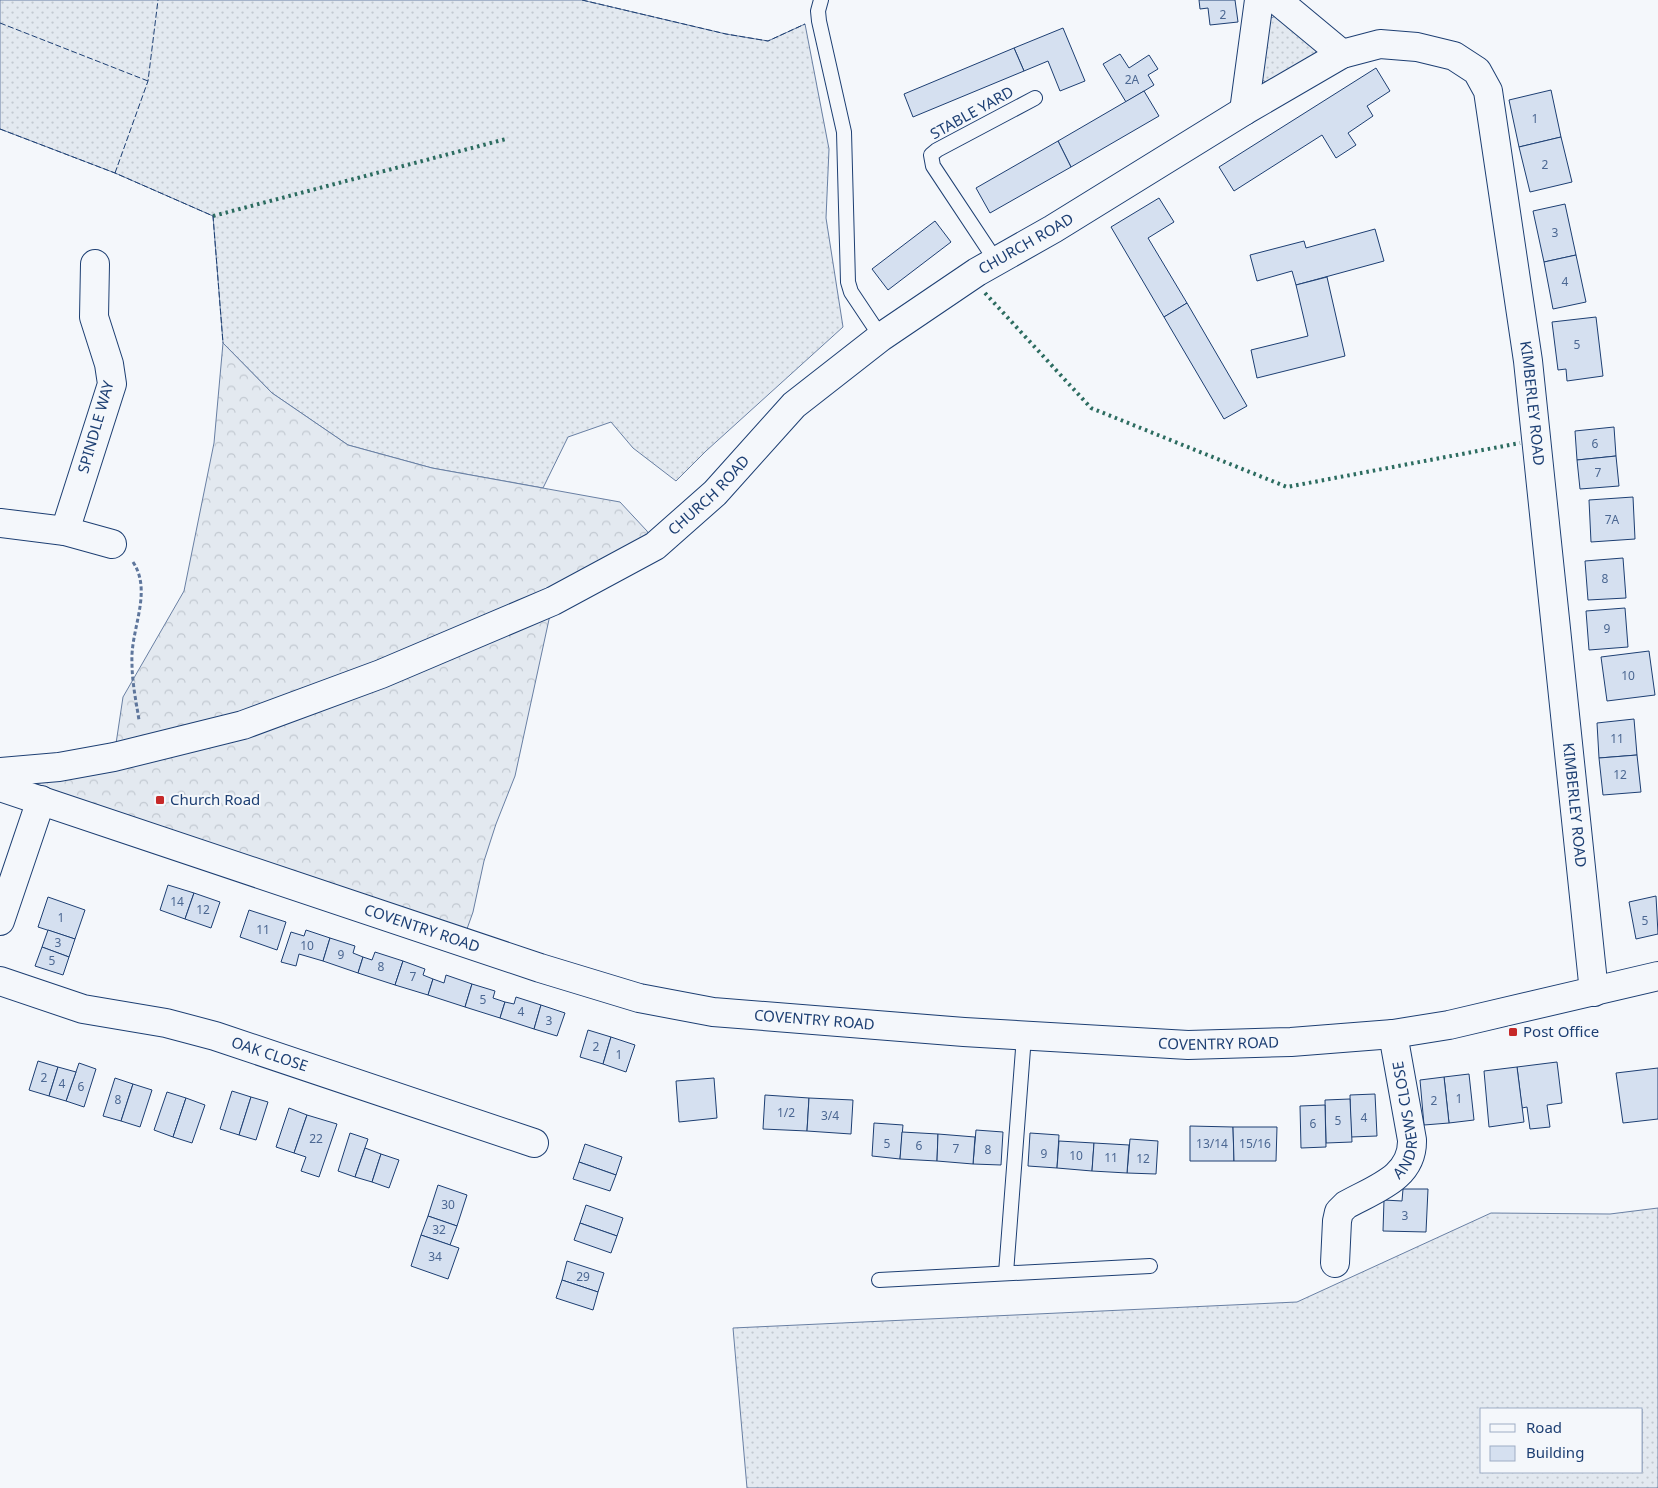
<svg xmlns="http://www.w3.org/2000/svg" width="1658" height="1488" font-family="'Noto Sans',sans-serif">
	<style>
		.grass { fill: url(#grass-dots); stroke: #687fa3; fill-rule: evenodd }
		.forest { fill: url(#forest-crowns); stroke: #687fa3 }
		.building { fill: #d5e0f0; stroke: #1d3f73 }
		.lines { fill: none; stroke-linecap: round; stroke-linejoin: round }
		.service-casing { stroke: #1d3f73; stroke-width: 16 }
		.minor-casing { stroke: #1d3f73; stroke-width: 30 }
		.tertiary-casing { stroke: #1d3f73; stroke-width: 30 }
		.path { stroke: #5e769c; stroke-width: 3; stroke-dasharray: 4 2.5; stroke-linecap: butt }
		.service { stroke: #f4f7fb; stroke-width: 14 }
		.minor { stroke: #f4f7fb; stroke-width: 28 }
		.tertiary { stroke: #f4f7fb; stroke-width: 28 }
		.hedge { stroke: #2c6c60; stroke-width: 4; stroke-dasharray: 2.5 4; stroke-linecap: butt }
		.fence { stroke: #1d3f73; stroke-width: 1; stroke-dasharray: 6 2.5; stroke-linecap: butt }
		.poi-dot { fill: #c62828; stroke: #f4f7fb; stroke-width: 2 }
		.labels { text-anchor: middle; stroke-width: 4; stroke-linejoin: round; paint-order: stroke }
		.number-label { font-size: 12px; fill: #4b6792 }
		.street-label { font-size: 15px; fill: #1d3f73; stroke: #f4f7fb }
		.poi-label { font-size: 15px; fill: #1d3f73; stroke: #f4f7fb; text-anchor: start }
	</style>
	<defs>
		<pattern id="grass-dots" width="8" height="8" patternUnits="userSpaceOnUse" patternTransform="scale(1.25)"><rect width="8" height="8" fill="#e3e9f0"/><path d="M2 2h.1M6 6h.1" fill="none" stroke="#c2c9d1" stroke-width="1.8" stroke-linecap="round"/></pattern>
		<pattern id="forest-crowns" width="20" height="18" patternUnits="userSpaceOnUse" patternTransform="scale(1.25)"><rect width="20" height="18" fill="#e3e9f0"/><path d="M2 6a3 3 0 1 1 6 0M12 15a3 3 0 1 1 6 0" fill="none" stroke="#c2c9d1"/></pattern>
	</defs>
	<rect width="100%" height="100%" fill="#f4f7fb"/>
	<g class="grass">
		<polygon points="0,0 582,0 726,34 768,41 805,24 829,149 826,218 843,327 706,451 676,481 633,448 611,422 568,437 543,488 432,468 348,445 272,393 223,343 213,216 115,173 0,129"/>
		<polygon points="1276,16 1316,50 1316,54 1266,82 1262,80 1268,19"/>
		<path d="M1658 1208V1488H747L733 1328 1297 1302 1491 1213 1610 1214ZM1482 1409H1642V1472H1482Z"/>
	</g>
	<polygon class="forest" points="223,343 272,393 348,445 432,468 620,502 647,531 655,546 553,601 515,776 496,824 484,861 473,912 462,943 0,772 114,757 123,697 184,591 214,443"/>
	<g class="building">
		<polygon points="1199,0 1235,0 1238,22 1210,25 1208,8 1200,9"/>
		<polygon points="1063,28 1085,81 1060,91 1048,61 1024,71 1014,48"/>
		<polygon points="1014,48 1024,71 913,117 904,94"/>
		<polygon points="1120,54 1129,68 1149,55 1158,69 1148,75 1154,85 1126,102 1103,64"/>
		<polygon points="1376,68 1390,91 1367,106 1373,116 1348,133 1356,145 1336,158 1322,135 1234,191 1219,167"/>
		<polygon points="1551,90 1561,137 1519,147 1509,100"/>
		<polygon points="1144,91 1159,116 1071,167 1058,141"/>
		<polygon points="1561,137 1572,182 1530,192 1519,147"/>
		<polygon points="1058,141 1071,167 990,213 976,188"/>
		<polygon points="1159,198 1174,222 1148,238 1187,303 1164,317 1111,227"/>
		<polygon points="1565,204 1576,255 1544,262 1533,211"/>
		<polygon points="935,221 951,242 888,290 872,269"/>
		<polygon points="1375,229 1384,261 1296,285 1292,271 1257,281 1250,255 1304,241 1306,248"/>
		<polygon points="1576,255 1586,302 1553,309 1544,262"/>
		<polygon points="1327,277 1345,356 1257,378 1251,350 1308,336 1296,285"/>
		<polygon points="1187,303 1247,406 1224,419 1164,317"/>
		<polygon points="1596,317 1603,376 1567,381 1566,369 1558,370 1552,322"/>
		<polygon points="1614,427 1616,456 1577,460 1575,431"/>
		<polygon points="1616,456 1619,486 1580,489 1577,460"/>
		<polygon points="1633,497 1635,539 1591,542 1589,500"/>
		<polygon points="1623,558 1626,598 1588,600 1585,561"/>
		<polygon points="1625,608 1628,647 1589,650 1586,611"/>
		<polygon points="1649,651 1655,695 1607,701 1601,657"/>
		<polygon points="1634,719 1637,755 1599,758 1597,723"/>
		<polygon points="1637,755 1641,792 1603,795 1599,758"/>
		<polygon points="168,885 194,893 185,919 160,910"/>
		<polygon points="194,893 220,902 211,928 185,919"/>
		<polygon points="1656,896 1658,934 1636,939 1629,902"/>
		<polygon points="48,897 85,910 75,939 38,927"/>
		<polygon points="249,910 286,922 277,950 240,937"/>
		<polygon points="48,930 75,939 69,957 42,947"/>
		<polygon points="306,930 330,938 323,961 299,954 296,966 281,962 291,932 304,936"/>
		<polygon points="330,938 355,946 353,953 363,957 358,973 323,961"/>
		<polygon points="42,947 69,957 63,975 35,966"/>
		<polygon points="375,952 403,961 395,985 358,973 363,957 372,960"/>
		<polygon points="403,961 425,969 423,975 433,979 428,995 395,985"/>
		<polygon points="446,975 472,984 465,1007 428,995 433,979 444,983"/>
		<polygon points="472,984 495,991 493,998 505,1002 500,1018 465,1007"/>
		<polygon points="516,997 541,1005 534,1029 500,1018 505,1002 514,1004"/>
		<polygon points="541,1005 565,1013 557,1036 534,1029"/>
		<polygon points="588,1030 611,1037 603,1064 580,1057"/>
		<polygon points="611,1037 635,1045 626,1072 603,1064"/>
		<polygon points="38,1061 58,1067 49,1096 29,1090"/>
		<polygon points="1557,1062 1562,1103 1547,1105 1550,1127 1530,1129 1527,1107 1522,1108 1517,1067"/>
		<polygon points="79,1063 96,1069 84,1107 66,1101"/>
		<polygon points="58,1067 76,1072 66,1101 49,1096"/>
		<polygon points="1517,1067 1524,1122 1489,1127 1484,1071"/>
		<polygon points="1658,1068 1658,1119 1623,1123 1616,1073"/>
		<polygon points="1469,1074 1474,1120 1449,1123 1444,1077"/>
		<polygon points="1444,1077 1449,1123 1424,1125 1420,1080"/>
		<polygon points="115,1078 133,1084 121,1121 103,1116"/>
		<polygon points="714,1078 717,1118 679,1122 676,1081"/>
		<polygon points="133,1084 152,1090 140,1127 121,1121"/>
		<polygon points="232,1091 251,1097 239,1135 220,1129"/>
		<polygon points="167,1092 186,1098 173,1137 154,1130"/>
		<polygon points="1375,1094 1377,1136 1351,1137 1350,1095"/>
		<polygon points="765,1095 809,1098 807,1131 763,1129"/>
		<polygon points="251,1097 268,1102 256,1140 239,1135"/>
		<polygon points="186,1098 205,1105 192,1143 173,1137"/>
		<polygon points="809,1098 853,1100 851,1134 807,1131"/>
		<polygon points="1350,1099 1352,1142 1326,1143 1325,1100"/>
		<polygon points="1325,1105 1326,1147 1301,1148 1300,1106"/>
		<polygon points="289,1108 307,1115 294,1153 276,1147"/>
		<polygon points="307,1115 337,1124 319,1177 301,1171 306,1157 294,1153"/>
		<polygon points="874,1123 903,1125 900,1159 872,1156"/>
		<polygon points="1190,1126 1233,1127 1234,1161 1190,1161"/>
		<polygon points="1233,1127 1277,1127 1276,1161 1234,1161"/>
		<polygon points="976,1130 1003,1132 1001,1165 973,1164"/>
		<polygon points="902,1132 938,1134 937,1161 900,1159"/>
		<polygon points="350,1133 368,1139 355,1177 338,1171"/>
		<polygon points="1030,1133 1059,1135 1057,1168 1028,1166"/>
		<polygon points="938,1134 975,1137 973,1164 937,1161"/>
		<polygon points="1130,1139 1158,1141 1156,1174 1127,1173"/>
		<polygon points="1059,1141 1094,1143 1092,1171 1057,1168"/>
		<polygon points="1094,1143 1129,1145 1127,1173 1092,1171"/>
		<polygon points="585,1144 622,1157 616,1175 579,1162"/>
		<polygon points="365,1148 381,1154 372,1182 355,1177"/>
		<polygon points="381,1154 399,1160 389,1188 372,1182"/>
		<polygon points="579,1162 616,1175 610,1191 573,1179"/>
		<polygon points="438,1185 467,1195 457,1226 428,1216"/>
		<polygon points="1403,1189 1428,1189 1426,1232 1383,1231 1384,1200 1402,1201"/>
		<polygon points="586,1205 623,1218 617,1236 580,1223"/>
		<polygon points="428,1216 457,1226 450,1245 421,1235"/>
		<polygon points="580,1223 617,1236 611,1253 574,1240"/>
		<polygon points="421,1235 459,1248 448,1279 411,1266"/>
		<polygon points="567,1261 604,1273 598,1292 562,1280"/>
		<polygon points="562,1280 598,1292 593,1310 556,1298"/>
	</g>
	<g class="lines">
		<defs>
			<g id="service">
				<polyline points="821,0 818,11 819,21 844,132 848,282 851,292 881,337"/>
				<polyline points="996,261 933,166 931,155 937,150 1035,98"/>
				<polyline points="1006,1273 1024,1036"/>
				<polyline points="879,1280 1150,1266"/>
			</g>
			<g id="minor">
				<polyline points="1277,0 1342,54"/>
				<polyline points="1244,111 1259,0"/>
				<polyline points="0,523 65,531 112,544"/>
				<polyline points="65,531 112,384 109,364 94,317 95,264"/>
				<path id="s1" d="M0 772 59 767 114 757 243 725 381 674 553 601 655 546 715 493 794 405 881 337 977 272 1053 229 1244 111 1342 54 1380 44 1417 47 1454 56 1477 71 1488 91 1528 361 1594 992"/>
				<polyline points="0,921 41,800"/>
				<path id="s2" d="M0 981 83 1009 166 1023 215 1036 534 1143"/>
				<path id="s3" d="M1335 1263 1337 1221 1339 1212 1346 1205C1374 1189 1413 1178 1412 1140L1393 1034"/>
			</g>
			<g id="tertiary">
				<path id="s4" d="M0 787 540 968 639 998 713 1012 964 1032 1188 1045 1291 1042 1393 1034 1449 1025 1658 976"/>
			</g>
		</defs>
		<use href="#service" class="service-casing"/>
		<use href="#minor" class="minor-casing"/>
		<use href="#tertiary" class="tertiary-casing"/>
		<path class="path" d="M133 562C153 592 130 630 132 663 132 682 136 701 139 720"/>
		<use href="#service" class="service"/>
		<use href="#minor" class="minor"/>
		<use href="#tertiary" class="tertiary"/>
		<g class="hedge">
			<polyline points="213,216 506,139"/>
			<polyline points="985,293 1091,408 1287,487 1520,443"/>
		</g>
		<g class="fence">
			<polyline points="582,0 726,34 768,41 805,24"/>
			<polyline points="0,23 148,81"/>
			<polyline points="0,129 115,173 213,216 223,343"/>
			<polyline points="115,173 148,81 158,0"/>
		</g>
	</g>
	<g class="poi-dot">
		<rect x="155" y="795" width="10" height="10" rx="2.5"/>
		<rect x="1508" y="1027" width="10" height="10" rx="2.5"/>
	</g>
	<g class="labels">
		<g class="number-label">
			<text x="1223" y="19">2</text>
			<text x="1132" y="84">2A</text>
			<text x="1535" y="123">1</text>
			<text x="1545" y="169">2</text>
			<text x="1555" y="237">3</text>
			<text x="1565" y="286">4</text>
			<text x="1577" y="349">5</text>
			<text x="1595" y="448">6</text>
			<text x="1598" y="477">7</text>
			<text x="1612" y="524">7A</text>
			<text x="1605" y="583">8</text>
			<text x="1607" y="633">9</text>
			<text x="1628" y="680">10</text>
			<text x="1617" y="743">11</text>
			<text x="1620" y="779">12</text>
			<text x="177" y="906">14</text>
			<text x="203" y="914">12</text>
			<text x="61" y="922">1</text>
			<text x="1645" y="925">5</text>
			<text x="263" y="934">11</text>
			<text x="58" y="947">3</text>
			<text x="307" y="950">10</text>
			<text x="341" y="959">9</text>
			<text x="52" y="965">5</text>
			<text x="381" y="971">8</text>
			<text x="413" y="981">7</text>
			<text x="483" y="1004">5</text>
			<text x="521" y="1016">4</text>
			<text x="549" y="1025">3</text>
			<text x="596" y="1051">2</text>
			<text x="619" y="1059">1</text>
			<text x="44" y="1082">2</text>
			<text x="62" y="1088">4</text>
			<text x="81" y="1091">6</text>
			<text x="1459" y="1103">1</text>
			<text x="118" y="1104">8</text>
			<text x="1434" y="1105">2</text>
			<text x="786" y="1117">1/2</text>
			<text x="830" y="1120">3/4</text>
			<text x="1364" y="1122">4</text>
			<text x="1338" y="1125">5</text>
			<text x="1313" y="1128">6</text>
			<text x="316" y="1143">22</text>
			<text x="887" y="1148">5</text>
			<text x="1212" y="1148">13/14</text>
			<text x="1255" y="1148">15/16</text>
			<text x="919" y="1150">6</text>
			<text x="956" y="1153">7</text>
			<text x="988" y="1154">8</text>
			<text x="1044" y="1158">9</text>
			<text x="1076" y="1160">10</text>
			<text x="1111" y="1162">11</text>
			<text x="1143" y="1163">12</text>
			<text x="448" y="1209">30</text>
			<text x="1405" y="1220">3</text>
			<text x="439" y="1234">32</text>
			<text x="435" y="1261">34</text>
			<text x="583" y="1281">29</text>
		</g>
		<g class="street-label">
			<text transform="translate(972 113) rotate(-29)" y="5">STABLE YARD</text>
			<text dy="5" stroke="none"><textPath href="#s1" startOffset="1179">CHURCH ROAD</textPath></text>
			<text dy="5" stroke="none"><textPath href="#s1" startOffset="2028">KIMBERLEY ROAD</textPath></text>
			<text transform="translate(96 427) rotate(-74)" y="5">SPINDLE WAY</text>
			<text dy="5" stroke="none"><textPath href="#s1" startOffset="772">CHURCH ROAD</textPath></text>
			<text dy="5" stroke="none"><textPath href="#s1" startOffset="2432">KIMBERLEY ROAD</textPath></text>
			<text dy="5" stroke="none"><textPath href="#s4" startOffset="445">COVENTRY ROAD</textPath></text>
			<text dy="5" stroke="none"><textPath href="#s4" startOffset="850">COVENTRY ROAD</textPath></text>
			<text dy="5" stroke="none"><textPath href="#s4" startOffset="1255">COVENTRY ROAD</textPath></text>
			<text dy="5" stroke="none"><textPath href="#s2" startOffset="280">OAK CLOSE</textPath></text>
			<text dy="5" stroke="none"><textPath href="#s3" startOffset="179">ANDREWS CLOSE</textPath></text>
		</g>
		<g class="poi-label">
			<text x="170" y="805">Church Road</text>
			<text x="1523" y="1037">Post Office</text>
		</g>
	</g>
	<rect x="1480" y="1408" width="162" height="65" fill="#f4f7fb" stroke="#9eadc5"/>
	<rect x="1490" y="1424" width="25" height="8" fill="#f4f7fb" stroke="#9eadc5"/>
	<text x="1526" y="1433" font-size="15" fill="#1d3f73">Road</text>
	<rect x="1490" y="1446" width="25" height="15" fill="#d5e0f0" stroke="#9eadc5"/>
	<text x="1526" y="1458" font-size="15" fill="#1d3f73">Building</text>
</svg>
